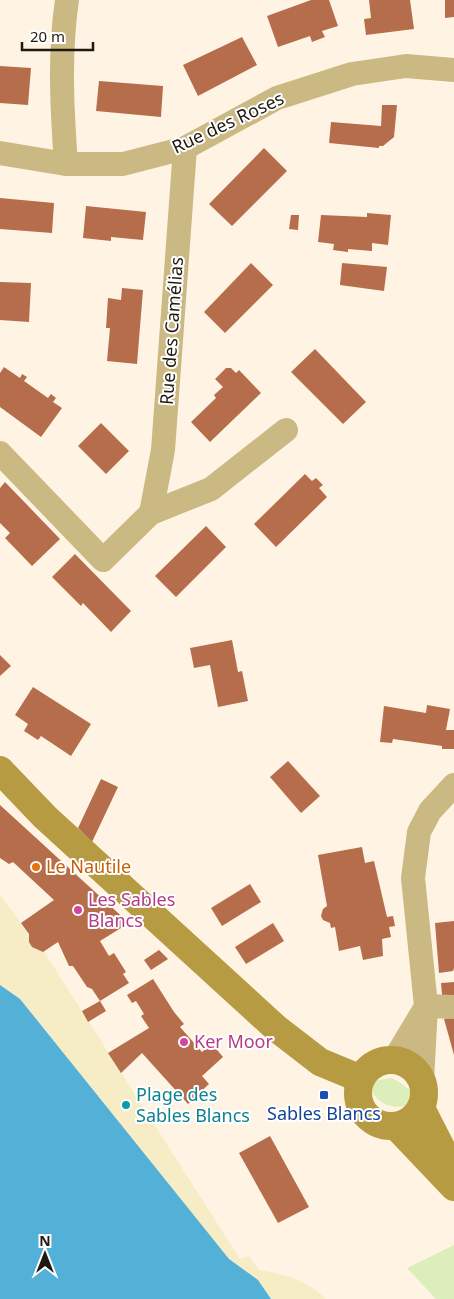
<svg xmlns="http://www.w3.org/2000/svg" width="454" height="1299" font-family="'Noto Sans',sans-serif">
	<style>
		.green { fill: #dcefbb }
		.sand { fill: #f6ecc6 }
		.water { fill: #53b0d6 }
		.building { fill: #b56d4b }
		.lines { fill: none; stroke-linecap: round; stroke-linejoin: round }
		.street { stroke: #cbb984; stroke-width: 24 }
		.secondary { stroke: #b69b43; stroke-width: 28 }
		.food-dot { fill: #e8710a; stroke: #fff; stroke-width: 2 }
		.hotel-dot { fill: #d1479c; stroke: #fff; stroke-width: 2 }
		.transit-dot { fill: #1a4fb4; stroke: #fff; stroke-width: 2 }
		.culture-dot { fill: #0f9aa8; stroke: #fff; stroke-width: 2 }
		.labels { text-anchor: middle; stroke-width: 4; stroke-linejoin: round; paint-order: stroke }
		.street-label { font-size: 18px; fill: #1f190f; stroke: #fff }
		.food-label { font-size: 18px; fill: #c56008; stroke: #fff; text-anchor: start }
		.hotel-label { font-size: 18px; fill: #b23c85; stroke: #fff; text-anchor: start }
		.culture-label { font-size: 18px; fill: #0d838f; stroke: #fff; text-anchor: start }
		.transit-label { font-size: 18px; fill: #164399; stroke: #fff }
	</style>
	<rect width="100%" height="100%" fill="#fff4e4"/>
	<g class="green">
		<path d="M392 1078C402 1084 412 1088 413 1101L409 1106C390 1109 377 1104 369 1086L371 1081Z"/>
		<polygon points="454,1245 454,1299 436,1299 407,1268"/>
	</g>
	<path class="sand" d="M0 895 29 934C29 946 34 948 45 953L240 1259 249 1256 259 1270C284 1274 307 1280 326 1299H0Z"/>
	<polygon class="water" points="0,985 20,999 229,1259 258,1280 271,1299 0,1299"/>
	<g class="building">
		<polygon points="311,0 329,0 338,26 322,31 325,37 312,42 310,36 278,47 267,16"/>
		<polygon points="369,0 410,0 414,29 366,35 364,19 371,18"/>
		<polygon points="445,0 454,0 454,17 445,18"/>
		<polygon points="242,37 257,65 198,96 183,65"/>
		<polygon points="0,66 31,68 28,105 0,103"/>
		<polygon points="99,81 163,86 161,117 96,111"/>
		<polygon points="382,105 397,105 394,137 383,146 379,146 379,148 329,143 331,122 381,126"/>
		<polygon points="264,148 287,171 232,226 209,204"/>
		<polygon points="0,198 54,203 52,233 0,229"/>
		<polygon points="86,206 146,212 143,240 111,237 111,241 83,238"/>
		<polygon points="367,213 391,215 388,245 372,243 372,251 348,249 348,252 333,250 334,244 318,242 321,215 367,217"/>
		<polygon points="291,215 299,215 298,230 289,229"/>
		<polygon points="251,263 273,285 225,333 204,312"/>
		<polygon points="342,263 387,267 384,291 340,285"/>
		<polygon points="0,282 31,283 29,322 0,320"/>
		<polygon points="122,288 143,290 137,364 107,361 110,328 106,328 108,298 121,300"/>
		<polygon points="315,349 366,402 343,424 291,372"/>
		<polygon points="4,367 20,378 22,374 27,377 24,381 48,398 51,394 56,398 53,402 62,408 41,437 0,407 0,373"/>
		<polygon points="226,368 231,368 236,373 239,370 261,393 210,442 191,422 216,398 214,395 223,387 215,379"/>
		<polygon points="101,423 129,451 106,474 78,446"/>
		<polygon points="305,474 312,481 316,478 323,485 319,488 327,497 276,547 254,524"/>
		<polygon points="5,482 60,539 32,566 5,538 10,533 0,523 0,488"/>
		<polygon points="206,526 226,547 176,597 155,576"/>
		<polygon points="75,554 131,611 111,632 83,603 81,606 52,577"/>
		<polygon points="232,640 238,672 242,671 248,701 218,707 210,665 194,668 190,648"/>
		<polygon points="0,655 11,666 0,676"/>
		<polygon points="33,687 91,724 71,756 41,736 38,740 24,731 28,724 15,715"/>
		<polygon points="427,705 450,709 446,730 454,730 454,749 442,749 442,746 393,739 392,743 380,742 384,706 426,713"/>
		<polygon points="288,761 320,796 301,813 270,777"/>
		<polygon points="101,779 118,787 92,842 78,828"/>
		<polygon points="0,805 129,923 100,941 109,956 114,953 126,972 123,974 129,983 100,1001 92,989 87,987 73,966 69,966 58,942 43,952 32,947 29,942 29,934 21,923 54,900 13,862 9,864 0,858"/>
		<polygon points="362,847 365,863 374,861 387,917 393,916 395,926 389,927 391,937 382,939 383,956 363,960 360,946 339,951 335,927 331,928 330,923 323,920 321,916 323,909 327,906 318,855"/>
		<polygon points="250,884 261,902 222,926 211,908"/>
		<polygon points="454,921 454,968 453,971 439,973 435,923"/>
		<polygon points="273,923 284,941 246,964 235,947"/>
		<polygon points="159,950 168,959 151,970 144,960"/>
		<polygon points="153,979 174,1012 184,1024 180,1027 202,1052 212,1044 223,1057 202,1076 209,1084 188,1104 142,1053 121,1073 108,1053 149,1028 141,1016 144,1014 136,1001 132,1003 127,995"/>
		<polygon points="454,982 454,996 442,995 441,983"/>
		<polygon points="100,1001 106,1011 88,1022 82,1011"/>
		<polygon points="454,1017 454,1055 444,1019"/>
		<polygon points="270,1136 309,1207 278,1223 239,1153"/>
	</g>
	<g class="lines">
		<g class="street">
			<polyline points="0,153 66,164 123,164 185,148 277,98 352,74 406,66 454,70"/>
			<path d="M66 164C62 109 59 54 67 0"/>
			<polyline points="0,453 103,560 151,513 211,489 286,430"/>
			<polyline points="151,513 163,450 185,148"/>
			<polyline points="426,1006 454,1007"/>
			<polyline points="394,1060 424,1010"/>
			<polyline points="422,1081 426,1006 413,878 419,832 430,811 454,785"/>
		</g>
		<g class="secondary">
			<polyline points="0,770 45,817 276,1028 320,1062 361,1079"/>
			<circle cx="391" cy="1093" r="33"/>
			<polyline points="421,1108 454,1173"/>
			<polyline points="396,1126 454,1187"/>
		</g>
	</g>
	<circle class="food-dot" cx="36" cy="867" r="5"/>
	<g class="hotel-dot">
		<circle cx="78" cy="910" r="5"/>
		<circle cx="184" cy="1042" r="5"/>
	</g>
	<rect class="transit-dot" x="319" y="1090" width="10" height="10" rx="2.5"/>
	<circle class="culture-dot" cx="126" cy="1105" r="5"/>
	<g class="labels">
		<g class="street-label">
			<text transform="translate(228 123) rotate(-25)" y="6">Rue des Roses</text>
			<text transform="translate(172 331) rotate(-86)" y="6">Rue des Camélias</text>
		</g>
		<g class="food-label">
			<text x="46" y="873">Le Nautile</text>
		</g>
		<g class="hotel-label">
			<text x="88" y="906">Les Sables<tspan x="88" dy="21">Blancs</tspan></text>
			<text x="194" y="1048">Ker Moor</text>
		</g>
		<g class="culture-label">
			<text x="136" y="1101">Plage des<tspan x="136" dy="21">Sables Blancs</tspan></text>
		</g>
		<g class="transit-label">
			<text x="324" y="1120">Sables Blancs</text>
		</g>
	</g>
	<g transform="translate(45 1254)" stroke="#ffffff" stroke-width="4" paint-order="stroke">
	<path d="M0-4L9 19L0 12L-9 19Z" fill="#1f190f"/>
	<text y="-8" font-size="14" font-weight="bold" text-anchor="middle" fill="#1f190f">N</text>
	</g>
	<path d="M22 42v8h71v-8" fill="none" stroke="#1f190f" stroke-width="2.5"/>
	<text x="30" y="42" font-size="15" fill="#1f190f" stroke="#ffffff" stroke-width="4" paint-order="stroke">20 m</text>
</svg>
